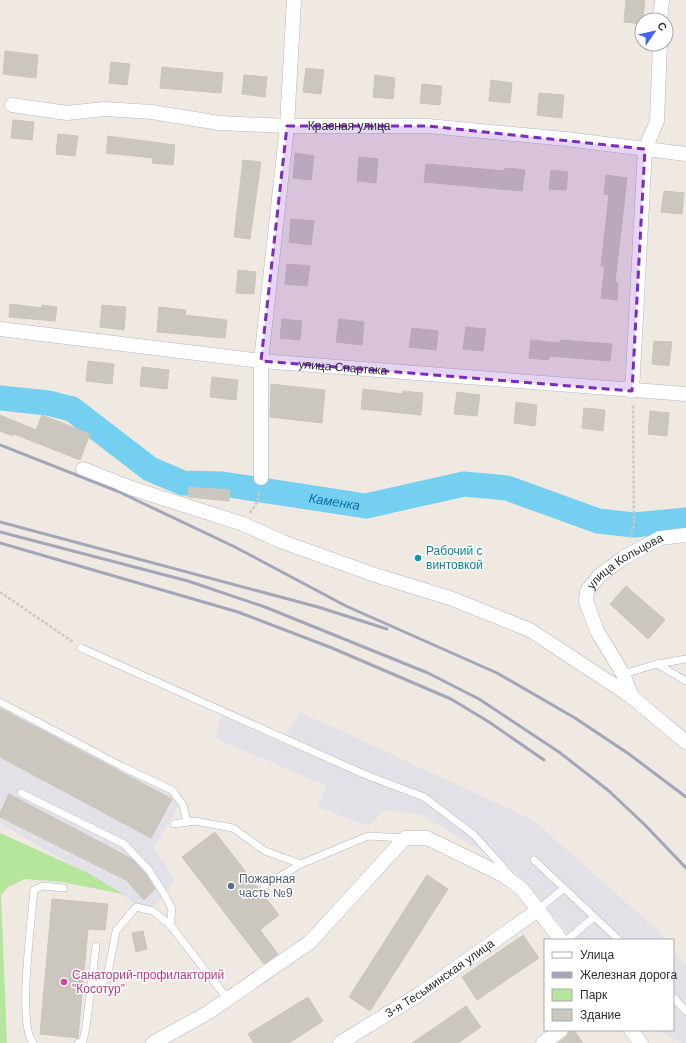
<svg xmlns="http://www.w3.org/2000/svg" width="686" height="1043" font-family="Helvetica,sans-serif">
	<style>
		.industrial { fill: #e3e1e8 }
		.green { fill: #b6e59e }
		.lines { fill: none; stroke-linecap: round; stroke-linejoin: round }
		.river { stroke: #75cff0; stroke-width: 25 }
		.building { fill: #cbc7bf; stroke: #cbc5ba }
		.lane-casing { stroke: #b4b7c1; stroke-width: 8 }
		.street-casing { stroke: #b4b7c1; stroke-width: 15 }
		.path { stroke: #c9c9c9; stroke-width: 2.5; stroke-dasharray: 3 2; stroke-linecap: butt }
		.lane { stroke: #fff; stroke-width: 7 }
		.street { stroke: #fff; stroke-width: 14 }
		.rail { stroke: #a3a6b8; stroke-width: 3 }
		.marked { fill: #7b2cbf; fill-opacity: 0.2; stroke: #7b2cbf; stroke-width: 3; stroke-dasharray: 8 5; stroke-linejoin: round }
		.culture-dot { fill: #0f9aa8; stroke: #fff; stroke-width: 1.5 }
		.service-dot { fill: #5c6f8a; stroke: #fff; stroke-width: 1.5 }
		.hotel-dot { fill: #d1479c; stroke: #fff; stroke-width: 1.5 }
		.labels { text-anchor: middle; stroke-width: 3; stroke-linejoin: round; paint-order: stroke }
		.street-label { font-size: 12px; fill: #2e2e2e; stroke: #fff }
		.culture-label { font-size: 12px; fill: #0d838f; stroke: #fff; text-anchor: start }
		.service-label { font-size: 12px; fill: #4e5e75; stroke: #fff; text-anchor: start }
		.hotel-label { font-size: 12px; fill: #b23c85; stroke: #fff; text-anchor: start }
		.water-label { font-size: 13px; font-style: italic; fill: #0d6fa3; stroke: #fff }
	</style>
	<rect width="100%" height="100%" fill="#efe9e1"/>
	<g class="industrial">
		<polygon points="0,699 184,796 154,848 175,880 150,912 0,823"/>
		<polygon points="300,712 533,820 656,929 665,940 574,940 514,871 422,815 384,810 369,826 318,807 327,786 215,738 222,715 282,743"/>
		<polygon points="673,951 686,967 686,1043 682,1043 659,1030 673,1030"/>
	</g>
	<polygon class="green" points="0,833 88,873 123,894 62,882 25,879 8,887 1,895 7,1043 0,1043"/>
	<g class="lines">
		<path class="river" id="s1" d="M0 398 48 403 72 409 150 469 183 483 222 484 366 506 464 484 507 488 598 521 634 525 686 520"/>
	</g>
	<g class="building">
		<polygon points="626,0 645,0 642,24 624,22"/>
		<polygon points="5,51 38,55 36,78 3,74"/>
		<polygon points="111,62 130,64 127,85 109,83"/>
		<polygon points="162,67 223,73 221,93 160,88"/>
		<polygon points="306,68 324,70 321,94 303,92"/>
		<polygon points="244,75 267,77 265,97 242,94"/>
		<polygon points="375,75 395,78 393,99 373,97"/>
		<polygon points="491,80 512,83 510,103 489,101"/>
		<polygon points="422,84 442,86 440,105 420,103"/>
		<polygon points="539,93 564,95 562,118 537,115"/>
		<polygon points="13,120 34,122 32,140 11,138"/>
		<polygon points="58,134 78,136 75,156 56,154"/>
		<polygon points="108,136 175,145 173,165 152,163 153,158 106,153"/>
		<polygon points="295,153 314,156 311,180 293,178"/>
		<polygon points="359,157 378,159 376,183 357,181"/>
		<polygon points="243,160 261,162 250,239 234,237"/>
		<polygon points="426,164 505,171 505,168 525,170 522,191 424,182"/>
		<polygon points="551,170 568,172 566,190 549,189"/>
		<polygon points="606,175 627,178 615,282 618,283 617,300 601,298 605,266 601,266 609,195 604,194"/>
		<polygon points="664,191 684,193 682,214 661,212"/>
		<polygon points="291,219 314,221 311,245 289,242"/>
		<polygon points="287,264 310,266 307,286 285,284"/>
		<polygon points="238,270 256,272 254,294 236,293"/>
		<polygon points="10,304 42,308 42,305 57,307 55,321 9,317"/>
		<polygon points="102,305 126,307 124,330 100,327"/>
		<polygon points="159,307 186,310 185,315 227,320 225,338 157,332"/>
		<polygon points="282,319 302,321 300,340 280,338"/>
		<polygon points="339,319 364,322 362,345 336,342"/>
		<polygon points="466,327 486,329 483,351 463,349"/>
		<polygon points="412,328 438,331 436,350 409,347"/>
		<polygon points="531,340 560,343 560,340 612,344 610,361 549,356 549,360 529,358"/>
		<polygon points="654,341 672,342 669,366 652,364"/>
		<polygon points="88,361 114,364 112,384 86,381"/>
		<polygon points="142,367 169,370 167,389 140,386"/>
		<polygon points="212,377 238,380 236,400 210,397"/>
		<polygon points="271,384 325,390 322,423 270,417"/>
		<polygon points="363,389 403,394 403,391 423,393 421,415 361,409"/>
		<polygon points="457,392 480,395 477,416 454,414"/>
		<polygon points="516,402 537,405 535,426 514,423"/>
		<polygon points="584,408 605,410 603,431 582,428"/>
		<polygon points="650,411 669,413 667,436 648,434"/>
		<polygon points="0,415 36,430 42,415 90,434 80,460 14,434 13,436 0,431"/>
		<polygon points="189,487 230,490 229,501 188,497"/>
		<polygon points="626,586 665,620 648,639 610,604"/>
		<polygon points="0,708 172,799 151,838 0,757"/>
		<polygon points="9,794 132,859 145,873 155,889 144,900 126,880 0,817 0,813"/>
		<polygon points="215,832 279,915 260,930 278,954 264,964 182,857"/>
		<polygon points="427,875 448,889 370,1011 349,997"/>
		<polygon points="52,899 108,904 105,930 88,929 78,1038 40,1034"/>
		<polygon points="143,931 147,949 136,952 132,933"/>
		<polygon points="523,935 539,958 477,1000 462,977"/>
		<polygon points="308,997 323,1021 289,1043 254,1043 248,1034"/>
		<polygon points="466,1006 481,1027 458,1043 412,1043"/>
		<polygon points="571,1030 574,1030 583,1043 558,1043 566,1037"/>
	</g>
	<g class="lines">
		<defs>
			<g id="lane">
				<polyline points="81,648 366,775 424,797 474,835 509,874"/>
				<polyline points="657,664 686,681"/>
				<polyline points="623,674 657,664 686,659"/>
				<polyline points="0,702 123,767 172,790 183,805 187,822"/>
				<polyline points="21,793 124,844 149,870 164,894 172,909 170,925"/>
				<polyline points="174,824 194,821 233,828 265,851 301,864 368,836 405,838"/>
				<polyline points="534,860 619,940"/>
				<polyline points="264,886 301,864"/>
				<polyline points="538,910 564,888"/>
				<polyline points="567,940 594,917"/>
				<polyline points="92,984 100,984 107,978 116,931 136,907 153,911 170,925 227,998"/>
				<polyline points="673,997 686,1011"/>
				<path d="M33 1043C17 1024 32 918 34 890L43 886 64 888"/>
				<polyline points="78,1043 83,1041 86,1027 96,946"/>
			</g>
			<g id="street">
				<polyline points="660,20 662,0"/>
				<path id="s2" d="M12 105 67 113 104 109 152 112 219 123 287 126H428L566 139 686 154"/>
				<path id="s3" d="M0 329 261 361 686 394"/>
				<polyline points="632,391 645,149 657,121 660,44"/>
				<polyline points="83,469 131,488 243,524 283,542 375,575 450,598 530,630 632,697 686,742"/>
				<polyline points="261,478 261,361 287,126 294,0"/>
				<path id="s4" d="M632 697 623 674 597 631 586 601 587 591 599 576 623 558 660 538 686 535"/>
				<polyline points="631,1030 641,1043"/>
				<polyline points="153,1043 209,1012 310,942 405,838 427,838 503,875 522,889 561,940"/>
				<path id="s5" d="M340 1043 418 995 538 910"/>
				<polyline points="543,1043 561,1030"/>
			</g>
		</defs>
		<use href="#lane" class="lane-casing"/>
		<use href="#street" class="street-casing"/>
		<g class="path">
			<polyline points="250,513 258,501 259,490"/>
			<polyline points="630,538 634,525 633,404"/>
			<polyline points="0,592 73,642"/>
		</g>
		<use href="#lane" class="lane"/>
		<use href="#street" class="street"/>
		<g class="rail">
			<polyline points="0,445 117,491 235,547 346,606 497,673 575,718 629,754 686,797"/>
			<polyline points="0,522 318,607 387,629"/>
			<polyline points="0,532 188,581 265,607 428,673 479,699 559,752 609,791 645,825 686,868"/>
			<polyline points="0,543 238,612 332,648 451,699 489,722 544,760"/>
		</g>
	</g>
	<path class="marked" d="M287 126H428L645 149 632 391 261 361Z"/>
	<circle class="culture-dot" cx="418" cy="558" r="4"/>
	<circle class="service-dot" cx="231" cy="886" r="4"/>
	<circle class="hotel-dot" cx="64" cy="982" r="4"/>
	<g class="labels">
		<g class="street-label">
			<text dy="4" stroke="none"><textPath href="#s2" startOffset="339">Красная улица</textPath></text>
			<text dy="4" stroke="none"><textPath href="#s3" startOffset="345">улица Спартака</textPath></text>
			<text dy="4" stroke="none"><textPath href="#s4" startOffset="166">улица Кольцова</textPath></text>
			<text dy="4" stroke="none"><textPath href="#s5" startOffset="119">3-я Тесьминская улица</textPath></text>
		</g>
		<g class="culture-label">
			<text x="426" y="555">Рабочий с<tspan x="426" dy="14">винтовкой</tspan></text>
		</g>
		<g class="service-label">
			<text x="239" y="883">Пожарная<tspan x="239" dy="14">часть №9</tspan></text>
		</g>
		<g class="hotel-label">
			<text x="72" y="979">Санаторий-профилакторий<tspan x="72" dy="14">"Косотур"</tspan></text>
		</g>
		<g class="water-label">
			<text dy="5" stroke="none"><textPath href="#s1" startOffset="360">Каменка</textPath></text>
		</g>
	</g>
	<rect x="544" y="939" width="130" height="92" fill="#ffffff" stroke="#ababab"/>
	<rect x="552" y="952" width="20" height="6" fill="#ffffff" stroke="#ababab"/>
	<text x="580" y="959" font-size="12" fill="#2e2e2e">Улица</text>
	<rect x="552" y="972" width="20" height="6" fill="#a3a6b8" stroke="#ababab"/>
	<text x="580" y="979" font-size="12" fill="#2e2e2e">Железная дорога</text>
	<rect x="552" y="989" width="20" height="12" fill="#b6e59e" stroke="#ababab"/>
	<text x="580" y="999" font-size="12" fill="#2e2e2e">Парк</text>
	<rect x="552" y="1009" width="20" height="12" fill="#cbc7bf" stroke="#ababab"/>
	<text x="580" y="1019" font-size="12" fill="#2e2e2e">Здание</text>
	<g transform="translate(654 32) rotate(56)"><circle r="19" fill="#ffffff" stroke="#ababab"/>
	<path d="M0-3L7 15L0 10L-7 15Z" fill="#4264fb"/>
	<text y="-6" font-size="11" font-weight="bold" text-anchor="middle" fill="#2e2e2e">С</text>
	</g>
</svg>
